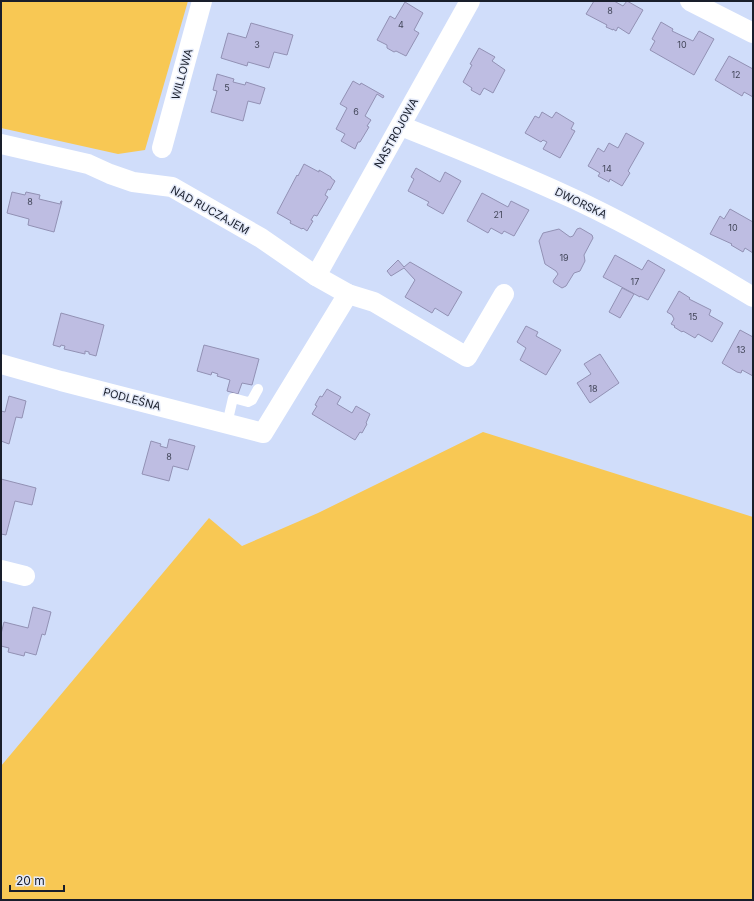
<svg xmlns="http://www.w3.org/2000/svg" width="754" height="901" font-family="Inter,sans-serif">
	<style>
		.green { fill: #f8c854 }
		.building { fill: #bebde2; stroke: #9291b4 }
		.lines { fill: none; stroke-linecap: round; stroke-linejoin: round }
		.service { stroke: #fff; stroke-width: 10 }
		.minor { stroke: #fff; stroke-width: 20 }
		.labels { text-anchor: middle; stroke-width: 3; stroke-linejoin: round; paint-order: stroke }
		.number-label { font-size: 9px; fill: #424659 }
		.street-label { font-size: 11px; fill: #191e2b; stroke: #e4eaf9 }
	</style>
	<rect width="100%" height="100%" fill="#d0ddfa"/>
	<g class="green">
		<polygon points="1,1 188,1 145,150 118,154 1,128"/>
		<polygon points="483,432 753,517 753,900 1,900 1,766 209,518 242,546 318,513"/>
	</g>
	<g class="building">
		<polygon points="594,1 614,1 623,6 627,1 643,10 629,34 618,27 616,31 613,29 613,30 606,27 607,25 586,14"/>
		<polygon points="405,2 423,13 414,30 419,33 406,56 396,51 394,52 387,48 387,45 377,40 390,16 395,19"/>
		<polygon points="661,22 673,29 672,31 693,41 699,31 714,39 694,75 650,50 655,41 652,39"/>
		<polygon points="251,23 293,35 287,55 274,52 269,68 248,62 247,66 221,58 228,33 246,38"/>
		<polygon points="479,48 495,57 492,61 505,70 493,93 484,88 480,95 471,90 472,88 463,82 472,65 470,64"/>
		<polygon points="729,56 753,69 753,97 744,92 742,96 715,80"/>
		<polygon points="217,74 234,79 233,82 245,85 246,82 265,88 260,104 248,101 243,121 211,112 217,91 213,90"/>
		<polygon points="353,81 360,85 361,83 384,96 383,98 377,94 365,116 371,120 367,126 369,127 360,142 358,142 355,149 341,141 345,134 336,129 347,108 340,104"/>
		<polygon points="542,112 552,118 556,112 574,123 571,129 575,131 560,158 543,149 547,142 543,140 541,142 525,133 535,116 539,118"/>
		<polygon points="626,133 644,143 628,171 630,173 622,186 610,179 609,182 598,176 600,173 588,166 598,148 604,152 609,143 618,148"/>
		<polygon points="304,164 319,172 319,170 331,177 331,178 335,181 330,190 328,189 325,195 328,197 317,216 314,215 311,220 313,221 307,231 303,228 302,229 290,223 291,221 277,213 297,175 298,176"/>
		<polygon points="416,168 440,182 445,172 461,181 443,214 427,205 429,202 408,191 414,179 411,177"/>
		<polygon points="12,192 25,195 26,192 40,195 39,199 60,204 61,201 62,201 54,232 28,225 29,219 7,213"/>
		<polygon points="482,193 508,207 511,201 529,210 514,236 504,231 502,234 491,228 488,233 467,221"/>
		<polygon points="730,209 753,222 753,253 745,248 743,252 731,245 732,244 710,234 720,216 724,219"/>
		<polygon points="580,228 592,235 593,238 584,255 585,261 580,271 574,273 566,286 562,288 554,283 553,281 558,274 556,271 545,264 539,241 543,233 559,229 570,237 573,236 577,229"/>
		<polygon points="615,255 642,270 648,260 665,270 648,300 640,296 640,297 603,277"/>
		<polygon points="398,260 404,267 410,262 462,292 448,316 435,308 432,313 405,297 415,280 404,268 391,276 387,271"/>
		<polygon points="622,288 634,294 620,318 609,312"/>
		<polygon points="679,291 690,298 689,299 711,310 709,315 723,323 712,342 698,334 695,338 683,331 682,332 674,327 675,326 671,324 674,319 672,315 667,312"/>
		<polygon points="61,313 104,325 96,356 89,354 89,352 85,351 85,354 64,349 65,346 61,345 60,347 53,345"/>
		<polygon points="526,326 538,332 536,336 561,350 546,375 520,360 526,348 517,342"/>
		<polygon points="740,330 753,337 753,376 742,370 741,373 737,372 722,363"/>
		<polygon points="204,345 259,359 252,385 242,383 238,394 227,391 230,380 217,376 218,374 212,372 211,375 197,371"/>
		<polygon points="600,354 619,383 590,403 577,383 591,374 584,364"/>
		<polygon points="327,389 341,397 337,404 352,413 356,406 370,414 366,423 367,424 362,433 360,432 355,440 312,414 317,406 315,405 320,396 322,397"/>
		<polygon points="9,396 26,401 22,418 16,417 9,444 1,441 1,411 5,412"/>
		<polygon points="169,439 195,446 188,470 173,466 169,481 142,474 151,441 161,444 160,446 167,448"/>
		<polygon points="1,479 36,488 32,505 15,501 6,535 1,534"/>
		<polygon points="33,607 51,612 45,635 42,634 36,655 25,652 24,656 8,652 9,648 1,646 1,634 4,622 28,628"/>
	</g>
	<g class="lines">
		<polyline class="service" points="227,424 233,398 248,402 252,400 258,389"/>
		<g class="minor">
			<polyline points="690,1 753,33"/>
			<path d="M401 126C459 149 517 173 574 199 636 228 695 262 753 297"/>
			<polyline points="1,144 88,164 110,174 133,182 172,187 261,238 316,276 348,294 374,302 467,357 504,294"/>
			<polyline points="162,148 202,1"/>
			<polyline points="316,276 470,1"/>
			<polyline points="1,364 61,381 263,433 348,294"/>
			<polyline points="1,570 25,576"/>
		</g>
	</g>
	<g class="labels">
		<g class="number-label">
			<text x="610" y="14">8</text>
			<text x="401" y="28">4</text>
			<text x="257" y="48">3</text>
			<text x="682" y="48">10</text>
			<text x="736" y="78">12</text>
			<text x="227" y="91">5</text>
			<text x="356" y="115">6</text>
			<text x="607" y="172">14</text>
			<text x="30" y="205">8</text>
			<text x="498" y="218">21</text>
			<text x="733" y="231">10</text>
			<text x="564" y="261">19</text>
			<text x="635" y="285">17</text>
			<text x="693" y="320">15</text>
			<text x="741" y="353">13</text>
			<text x="593" y="392">18</text>
			<text x="169" y="460">8</text>
		</g>
		<g class="street-label">
			<text transform="translate(182 74) rotate(-75)" y="4">WILLOWA</text>
			<text transform="translate(396 133) rotate(-61)" y="4">NASTROJOWA</text>
			<text transform="translate(581 203) rotate(26)" y="4">DWORSKA</text>
			<text transform="translate(210 210) rotate(29)" y="4">NAD RUCZAJEM</text>
			<text transform="translate(132 399) rotate(15)" y="4">PODLEŚNA</text>
		</g>
	</g>
	<rect width="754" height="901" fill="none" stroke="#191e2b" stroke-width="4"/>
	<path d="M10 885v6h54v-6" fill="none" stroke="#191e2b" stroke-width="2"/>
	<text x="16" y="885" font-size="12" fill="#191e2b" stroke="#e4eaf9" stroke-width="3" paint-order="stroke">20 m</text>
</svg>
